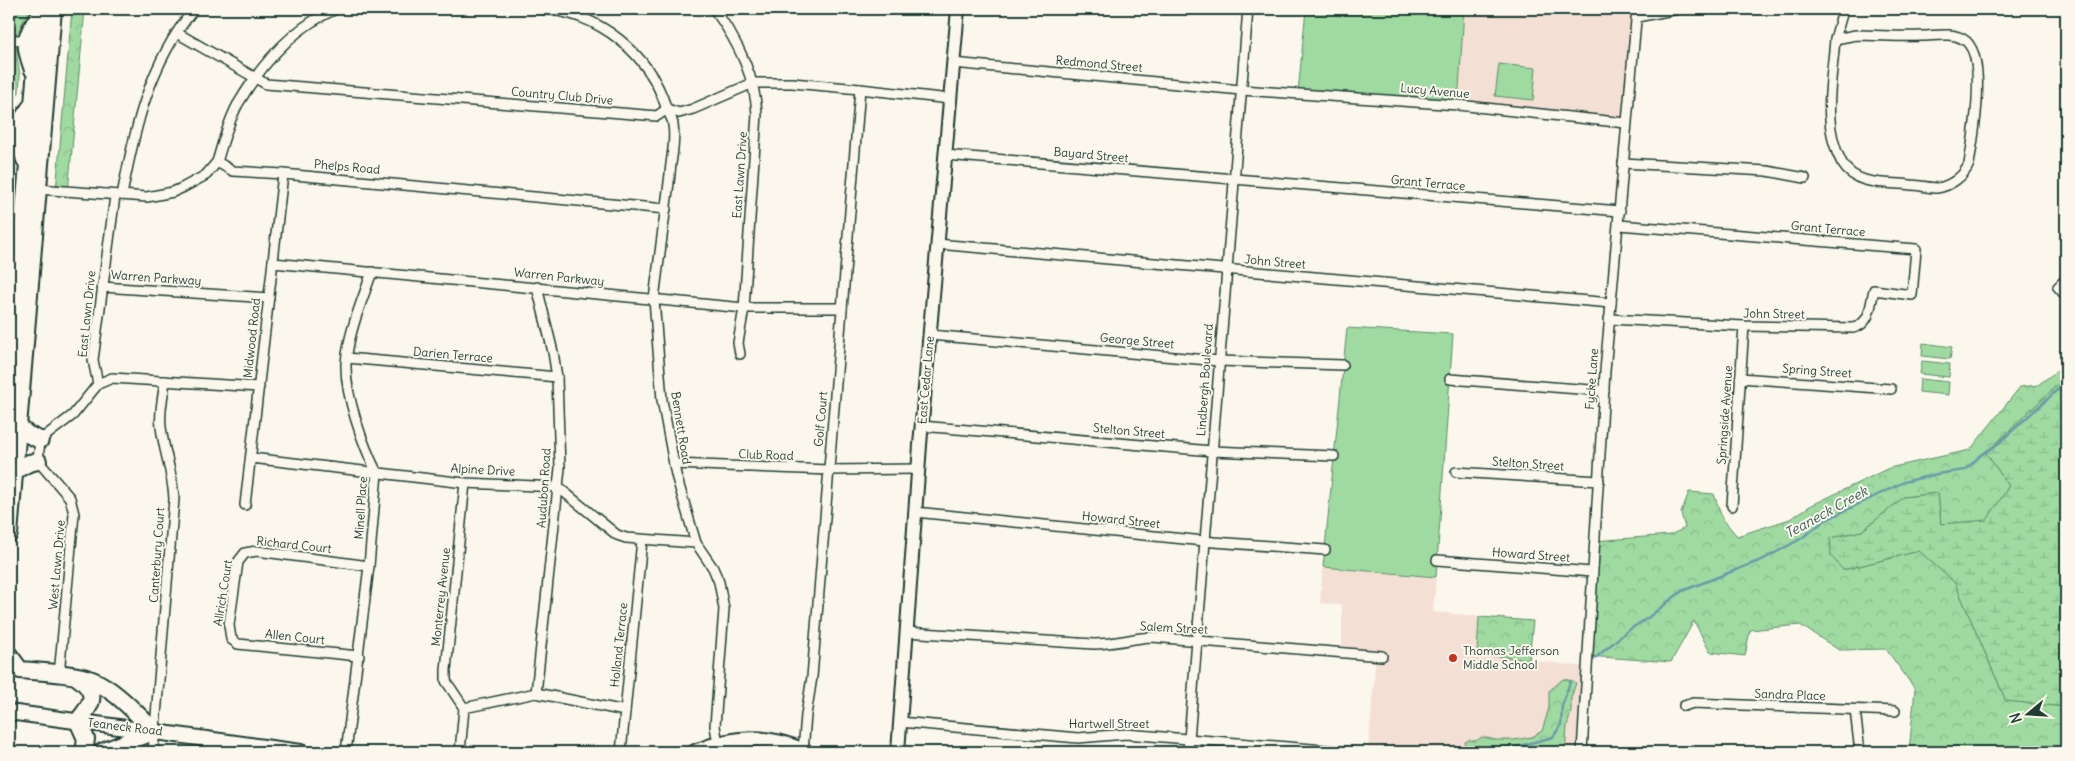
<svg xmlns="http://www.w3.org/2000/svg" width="2075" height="761" font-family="Delius,sans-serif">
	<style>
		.built { fill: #f4dfd5 }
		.green { fill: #9fdaa1; stroke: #5f8c6a }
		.forest { fill: url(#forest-crowns); stroke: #5f8c6a }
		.wetland { fill: url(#wetland-marsh); stroke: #5f8c6a }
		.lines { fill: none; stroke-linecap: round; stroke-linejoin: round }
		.stream { stroke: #689cab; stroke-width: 2.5 }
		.street-casing { stroke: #1f3d34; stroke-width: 12 }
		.secondary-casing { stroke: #1f3d34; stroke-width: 16 }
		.primary-casing { stroke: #1f3d34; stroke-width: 18 }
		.highway-casing { stroke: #1f3d34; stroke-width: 20 }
		.street { stroke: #fbf7ec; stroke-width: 9 }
		.secondary { stroke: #fbf7ec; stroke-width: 12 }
		.primary { stroke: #fbf7ec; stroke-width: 14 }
		.highway { stroke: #fbf7ec; stroke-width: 16 }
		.poi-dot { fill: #c8321e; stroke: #fbf7ec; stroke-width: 2 }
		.labels { text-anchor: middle; stroke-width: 4; stroke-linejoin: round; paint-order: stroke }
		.street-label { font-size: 12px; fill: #1f3d34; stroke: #fbf7ec }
		.poi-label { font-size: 12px; fill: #1f3d34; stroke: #fbf7ec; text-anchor: start }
		.water-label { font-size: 14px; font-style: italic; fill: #375d5c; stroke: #fbf7ec }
	</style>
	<defs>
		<pattern id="forest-crowns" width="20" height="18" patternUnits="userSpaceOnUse" patternTransform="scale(1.25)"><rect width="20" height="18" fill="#9fdaa1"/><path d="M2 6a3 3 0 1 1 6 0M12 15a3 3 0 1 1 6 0" fill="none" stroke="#88bc8b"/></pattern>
		<pattern id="wetland-marsh" width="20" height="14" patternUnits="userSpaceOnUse" patternTransform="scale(1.25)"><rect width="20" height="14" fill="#9fdaa1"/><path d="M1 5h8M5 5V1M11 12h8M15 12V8" fill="none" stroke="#88bc8b"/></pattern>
	</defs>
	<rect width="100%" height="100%" fill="#fbf7ec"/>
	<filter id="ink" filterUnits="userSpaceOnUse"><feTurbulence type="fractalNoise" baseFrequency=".02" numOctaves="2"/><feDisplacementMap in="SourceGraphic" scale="10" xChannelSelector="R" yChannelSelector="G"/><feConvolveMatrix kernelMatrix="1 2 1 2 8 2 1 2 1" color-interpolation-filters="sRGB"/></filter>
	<g filter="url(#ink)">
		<g class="built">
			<polygon points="1464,9 1637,9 1626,123 1458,105"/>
			<polygon points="1323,567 1436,577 1433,612 1533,621 1529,660 1587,667 1582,752 1368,752 1376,655 1342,651 1342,605 1320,603"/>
		</g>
		<g class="green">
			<polygon points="1306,9 1464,9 1458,105 1298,93"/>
			<polygon points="1499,64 1536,68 1533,100 1495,96"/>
			<polygon points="1347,328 1453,334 1436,577 1323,567"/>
			<polygon points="1923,343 1952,347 1950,359 1922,356"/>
			<polygon points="1922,361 1950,364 1949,377 1920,374"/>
			<polygon points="1920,379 1949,382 1948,395 1919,392"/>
		</g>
		<g class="forest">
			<polygon points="9,9 30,9 17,33 17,56 20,76 19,92 9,110 12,89 9,84"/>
			<polygon points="72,9 85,9 68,192 56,191"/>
			<polygon points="2066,364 2066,377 1986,453 2009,486 1987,521 1941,524 1938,493 1904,497 1862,531 1830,538 1843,570 1919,551 1955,583 2006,701 2066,707 2066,752 1909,752 1915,689 1886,649 1839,650 1800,625 1750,630 1745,656 1710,652 1694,621 1671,662 1587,656 1594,541 1670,535 1685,528 1681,513 1689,492 1714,494 1722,518 1737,536 1790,519 1810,506 1889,468 1970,450 2020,387 2038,385"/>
			<polygon points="1479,617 1533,621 1529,660 1477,654"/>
			<polygon points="1563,679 1573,681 1576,683 1571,698 1571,712 1567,726 1566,743 1562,752 1550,752 1541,747 1530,747 1506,752 1449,752 1465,746 1465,742 1469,740 1476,741 1482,737 1496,740 1514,740 1532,737 1542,731 1549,708 1549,691"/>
		</g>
		<polygon class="wetland" points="2066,377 2066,707 2006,701 1955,583 1919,551 1843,570 1831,556 1830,538 1862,531 1904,497 1938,493 1941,524 1987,520 2009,486 1986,453"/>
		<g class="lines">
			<g class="stream">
				<polyline points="1593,660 1626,632 1649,617 1682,591 1764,559 1802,538 1824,521 1904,482 1937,474 1965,470 1981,455 1999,443 2066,382"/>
				<polyline points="1497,752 1553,737 1561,725 1562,706 1570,682"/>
			</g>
			<defs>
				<g id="street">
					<path d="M542 9C599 13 649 53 666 107 668 113 673 119 673 125 676 141 671 158 670 174 665 216 659 258 654 299L662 400 676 475 696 543 713 568 719 582 724 609 715 726 718 744"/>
					<path d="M714 9C737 40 755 75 757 114L744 308 738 343 740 354"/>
					<polyline points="1637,17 1678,9"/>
					<polyline points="177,33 266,84 657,116 667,109 679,113 693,109 753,83 792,83 860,89 950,99"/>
					<path d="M1856 35C1878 35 1900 37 1921 36 1935 36 1951 32 1963 39 1989 53 1973 139 1969 164 1964 176 1951 186 1937 188 1929 188 1919 185 1911 185 1887 182 1856 187 1842 163 1821 125 1832 80 1835 39Z"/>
					<polyline points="9,39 26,41"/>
					<polyline points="1835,39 1842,14"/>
					<polyline points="953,63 1241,90 1458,105 1626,123"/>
					<polyline points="945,155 1620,211"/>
					<path d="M217 162C223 142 228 122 238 104 261 65 293 27 336 9"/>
					<polyline points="1623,163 1767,171 1805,178"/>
					<polyline points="38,189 147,197 173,192 184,187 206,175 217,162 233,171 283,174 666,209"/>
					<path d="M122 195C135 127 149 64 194 9"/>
					<polyline points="937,244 1611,303"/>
					<polyline points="273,263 744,308 842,308"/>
					<polyline points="2066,279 2058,287 2066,296"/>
					<polyline points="102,287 269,298"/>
					<path d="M1609 319 1744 326 1853 328C1871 324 1870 305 1874 290L1912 295 1916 249 1619 225"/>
					<polyline points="930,335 1219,361 1343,365"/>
					<polyline points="347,358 557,377"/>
					<polyline points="1740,378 1891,389"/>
					<polyline points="1450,379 1604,391"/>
					<polyline points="98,384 112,378 259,387"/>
					<polyline points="921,426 1212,451 1334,456"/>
					<polyline points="251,458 465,483 558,487 617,535 626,538 696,543"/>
					<polyline points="674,464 829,470 918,469"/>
					<polyline points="1456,472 1599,481"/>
					<polyline points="245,505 283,174"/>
					<polyline points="1732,506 1744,326"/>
					<polyline points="915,512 1214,542 1325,550"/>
					<polyline points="1437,560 1592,572"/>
					<path d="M906 632 1094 644C1114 644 1133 638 1152 637L1382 656"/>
					<polyline points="359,656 238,644 231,639 229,625 238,562 245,553 257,551 369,566"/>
					<polyline points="59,675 74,514 70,498 38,461 40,440 73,415 98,384 93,360 115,196"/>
					<polyline points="536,693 560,468 557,377 553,352 537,287"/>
					<polyline points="1684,706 1693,703 1895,711"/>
					<polyline points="464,708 446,681 446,670 465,483"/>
					<polyline points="464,708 536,693 625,711"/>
					<polyline points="1855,710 1860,752"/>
					<polyline points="900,722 1078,738 1126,734 1349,752"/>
					<polyline points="803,751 806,715 812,677 860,89"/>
					<path d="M153 752 174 499C173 474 164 452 161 427 159 412 163 397 165 381"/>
					<path d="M346 752 369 566 377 473C363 445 345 396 346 364 348 333 362 301 372 272"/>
					<polyline points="460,752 464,708"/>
					<polyline points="621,752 642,540"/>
					<polyline points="1188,752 1248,9"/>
					<polyline points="1582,752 1605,371 1637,9"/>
				</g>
				<polyline id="secondary" points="898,752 920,445 958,9"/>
				<g id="primary">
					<polyline points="9,712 301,752"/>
					<path d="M695 752C734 736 767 734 806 752"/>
				</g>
				<g id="highway">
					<path d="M33 70C24 44 23 38 40 15"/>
					<path d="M25 160C16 131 14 130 32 105"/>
					<polyline points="9,391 41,9"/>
					<polyline points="18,426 27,434 40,440"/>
					<polyline points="14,471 29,463 38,461"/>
					<polyline points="9,534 53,9"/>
					<path d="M9 655 20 670C40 672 75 673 92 680 116 690 136 714 155 731L102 752"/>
					<path d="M77 677C99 693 93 703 78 721L86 739 84 752"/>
				</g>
			</defs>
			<use href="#street" class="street-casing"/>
			<use href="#secondary" class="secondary-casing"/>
			<use href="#primary" class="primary-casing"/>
			<use href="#highway" class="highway-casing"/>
			<use href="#street" class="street"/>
			<use href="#secondary" class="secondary"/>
			<use href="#primary" class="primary"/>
			<use href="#highway" class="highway"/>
		</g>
	</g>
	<circle class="poi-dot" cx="1453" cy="658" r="5"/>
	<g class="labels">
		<g class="street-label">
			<text transform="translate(1099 64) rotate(5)" y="4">Redmond Street</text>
			<text transform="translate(1435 91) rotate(5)" y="4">Lucy Avenue</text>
			<text transform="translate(562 96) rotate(5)" y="4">Country Club Drive</text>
			<text transform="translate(1091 155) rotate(5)" y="4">Bayard Street</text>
			<text transform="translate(347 167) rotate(5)" y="4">Phelps Road</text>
			<text transform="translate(740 175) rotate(-86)" y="4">East Lawn Drive</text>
			<text transform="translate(1428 183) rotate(5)" y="4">Grant Terrace</text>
			<text transform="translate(1828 229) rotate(5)" y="4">Grant Terrace</text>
			<text transform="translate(1275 262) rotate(5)" y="4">John Street</text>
			<text transform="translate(559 277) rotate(6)" y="4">Warren Parkway</text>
			<text transform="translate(156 278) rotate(4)" y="4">Warren Parkway</text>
			<text transform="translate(87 314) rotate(-84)" y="4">East Lawn Drive</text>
			<text transform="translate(1774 314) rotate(1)" y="4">John Street</text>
			<text transform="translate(252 338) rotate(-84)" y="4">Midwood Road</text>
			<text transform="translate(1137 341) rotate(5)" y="4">George Street</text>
			<text transform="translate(453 355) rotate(5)" y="4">Darien Terrace</text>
			<text transform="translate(1817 371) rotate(4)" y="4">Spring Street</text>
			<text transform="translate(1592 379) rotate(-86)" y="4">Fycke Lane</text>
			<text transform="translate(926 380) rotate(-85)" y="4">East Cedar Lane</text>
			<text transform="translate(1205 380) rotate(-86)" y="4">Lindbergh Boulevard</text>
			<text transform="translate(1725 415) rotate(-86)" y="4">Springside Avenue</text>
			<text transform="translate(821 419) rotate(-85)" y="4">Golf Court</text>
			<text transform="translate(681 428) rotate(81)" y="4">Bennett Road</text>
			<text transform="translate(1129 431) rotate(5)" y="4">Stelton Street</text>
			<text transform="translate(766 455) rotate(2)" y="4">Club Road</text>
			<text transform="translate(1528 464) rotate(4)" y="4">Stelton Street</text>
			<text transform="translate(483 470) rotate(3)" y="4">Alpine Drive</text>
			<text transform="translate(544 488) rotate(-86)" y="4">Audubon Road</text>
			<text transform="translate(361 508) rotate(-86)" y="4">Minell Place</text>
			<text transform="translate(1121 520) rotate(6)" y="4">Howard Street</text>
			<text transform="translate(294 545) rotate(6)" y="4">Richard Court</text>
			<text transform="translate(157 555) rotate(-86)" y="4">Canterbury Court</text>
			<text transform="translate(1531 555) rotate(4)" y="4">Howard Street</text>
			<text transform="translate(57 565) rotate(-85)" y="4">West Lawn Drive</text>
			<text transform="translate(223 593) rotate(-81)" y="4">Allrich Court</text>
			<text transform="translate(441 597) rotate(-84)" y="4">Monterrey Avenue</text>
			<text transform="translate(1174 628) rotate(3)" y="4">Salem Street</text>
			<text transform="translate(295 637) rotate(6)" y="4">Allen Court</text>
			<text transform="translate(619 645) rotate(-84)" y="4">Holland Terrace</text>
			<text transform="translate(1790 695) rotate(2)" y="4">Sandra Place</text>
			<text x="1109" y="728">Hartwell Street</text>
			<text transform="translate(125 727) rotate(7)" y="4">Teaneck Road</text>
		</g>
		<g class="poi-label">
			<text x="1463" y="655">Thomas Jefferson<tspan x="1463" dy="14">Middle School</tspan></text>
		</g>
		<g class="water-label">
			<text transform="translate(1826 512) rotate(-29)" y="5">Teaneck Creek</text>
		</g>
	</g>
	<rect width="2075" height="761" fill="none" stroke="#fbf7ec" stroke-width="30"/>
	<rect x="15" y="15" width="2045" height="731" fill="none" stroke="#1f3d34" stroke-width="2" filter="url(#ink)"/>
	<g transform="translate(2028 714) rotate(252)" stroke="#fbf7ec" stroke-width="4" paint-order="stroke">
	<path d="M0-4L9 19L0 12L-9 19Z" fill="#1f3d34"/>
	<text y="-8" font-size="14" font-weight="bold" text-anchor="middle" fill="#1f3d34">N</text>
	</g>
</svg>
